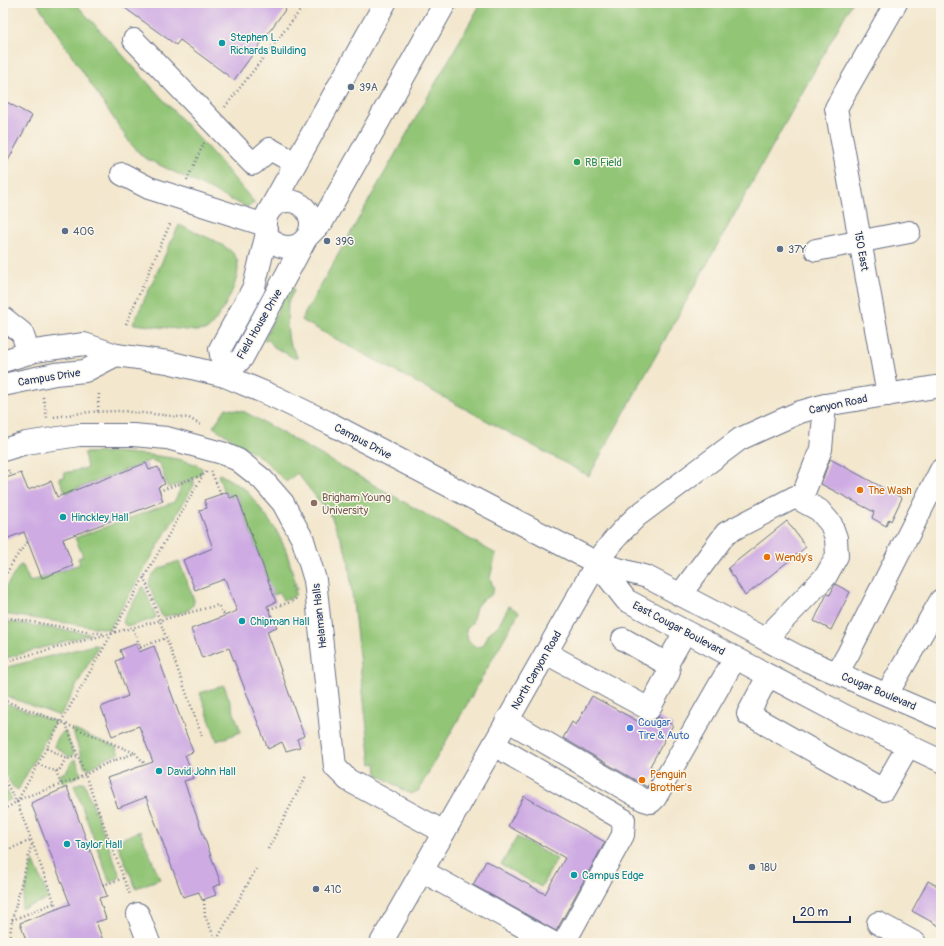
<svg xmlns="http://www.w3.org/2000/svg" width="944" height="946" font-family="Pangolin,sans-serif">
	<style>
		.green { fill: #92c576; stroke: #567a6a }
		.building { fill: #ceabe3 }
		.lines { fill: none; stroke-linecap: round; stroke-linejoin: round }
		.minor-casing { stroke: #676f85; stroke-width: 24 }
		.major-casing { stroke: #676f85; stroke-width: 24 }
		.path { stroke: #676f85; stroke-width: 2.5; stroke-dasharray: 1 3; stroke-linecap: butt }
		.minor { stroke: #fff; stroke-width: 22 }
		.major { stroke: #fff; stroke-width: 22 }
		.culture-dot { fill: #0f9aa8; stroke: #fbf7ec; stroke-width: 1.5 }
		.service-dot { fill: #5c6f8a; stroke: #fbf7ec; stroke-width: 1.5 }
		.leisure-dot { fill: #2e9e5b; stroke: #fbf7ec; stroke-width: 1.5 }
		.food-dot { fill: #e8710a; stroke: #fbf7ec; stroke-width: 1.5 }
		.education-dot { fill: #8d6e63; stroke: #fbf7ec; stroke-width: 1.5 }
		.shop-dot { fill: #3f7fe0; stroke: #fbf7ec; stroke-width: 1.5 }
		.labels { text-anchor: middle; stroke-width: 3; stroke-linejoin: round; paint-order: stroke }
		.culture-label { font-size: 11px; fill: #0d838f; stroke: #fbf7ec; text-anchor: start }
		.service-label { font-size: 11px; fill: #4e5e75; stroke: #fbf7ec; text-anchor: start }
		.leisure-label { font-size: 11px; fill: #27864d; stroke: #fbf7ec; text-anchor: start }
		.street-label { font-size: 11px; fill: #1b2f5e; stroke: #fbf7ec }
		.food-label { font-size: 11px; fill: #c56008; stroke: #fbf7ec; text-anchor: start }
		.education-label { font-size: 11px; fill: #785e54; stroke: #fbf7ec; text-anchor: start }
		.shop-label { font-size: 11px; fill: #366cbe; stroke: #fbf7ec; text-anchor: start }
	</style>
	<rect width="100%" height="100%" fill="#fbf7ec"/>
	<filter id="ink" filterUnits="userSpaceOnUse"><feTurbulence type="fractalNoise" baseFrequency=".025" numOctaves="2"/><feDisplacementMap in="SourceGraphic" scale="8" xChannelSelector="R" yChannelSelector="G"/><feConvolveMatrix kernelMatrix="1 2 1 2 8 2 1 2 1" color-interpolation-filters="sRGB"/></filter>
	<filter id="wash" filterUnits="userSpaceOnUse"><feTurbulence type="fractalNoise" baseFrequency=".012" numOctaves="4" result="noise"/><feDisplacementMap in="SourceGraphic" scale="16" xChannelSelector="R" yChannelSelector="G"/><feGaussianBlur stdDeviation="0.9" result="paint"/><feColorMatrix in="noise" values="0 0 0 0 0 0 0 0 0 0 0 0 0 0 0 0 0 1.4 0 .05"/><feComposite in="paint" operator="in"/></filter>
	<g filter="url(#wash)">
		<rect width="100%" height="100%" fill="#f3e7cd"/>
		<g class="green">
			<polygon points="37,3 75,3 214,155 255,203 246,207 143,157 130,143"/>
			<polygon points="481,3 852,3 589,476 301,320"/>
			<path d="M179 225C192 231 228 244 235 256 247 273 220 318 207 330L195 331 133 324Z"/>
			<polygon points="289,285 293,287 294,291 288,302 287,326 289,342 297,356 297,358 294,358 274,347 269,340 264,340"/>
			<polygon points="226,408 245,412 496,554 490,578 494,589 491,595 482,600 476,607 472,623 466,630 468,641 476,647 483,646 489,633 498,626 509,606 519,612 418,791 410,794 377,774 376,763 371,764 348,557 331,516 297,473 286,482 262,458 213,427"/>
			<path d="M113 452C133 454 187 456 202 468V472L197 477 168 488 160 464 151 460 66 493 59 478 65 477 64 473 87 468 84 453Z"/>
			<path d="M220 474 245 489 258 505 276 530 286 550 296 584 293 585 294 587 297 586V590H294L295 593H297C294 597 289 600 283 600L279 593 273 595 237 495 230 498 227 492 224 493 218 475Z"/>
			<polygon points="191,481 194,481 194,485 109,629 3,614 3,591 20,565 23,566 30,582 80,564 78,558 83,556 75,538 174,502 180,490 178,486"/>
			<path d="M179 561 194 600C194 614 173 614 162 617L149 585C150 569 166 566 179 561Z"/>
			<polygon points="143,586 156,617 153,619 130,626 125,625 123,622 124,618"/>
			<polygon points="3,621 91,634 3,659"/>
			<polygon points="94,645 98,646 60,716 3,695 3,668"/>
			<polygon points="224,685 241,732 217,741 200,693"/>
			<polygon points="3,702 55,722 18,790 13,787 3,771"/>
			<polygon points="72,729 116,747 119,754 102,759 102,762 89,768 86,768 84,765"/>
			<path d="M65 731 74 754 70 757 54 746C57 740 59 733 65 731Z"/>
			<polygon points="76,759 81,775 63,783 60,777 61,774 67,771 72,761"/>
			<polygon points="84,782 120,876 118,879 110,883 74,785"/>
			<polygon points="3,785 12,799 3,803"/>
			<polygon points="140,831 160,879 136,888 116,841"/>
			<polygon points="517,837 557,859 541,887 501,865"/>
			<polygon points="34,862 49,899 23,908 21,908 32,863"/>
		</g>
		<g id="blocks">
			<g class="building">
				<polygon points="118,3 290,3 234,80 180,40 176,45"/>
				<polygon points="3,100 32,116 3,170"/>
				<polygon points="830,459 902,498 891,521 889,519 886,526 872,518 874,512 821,484"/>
				<polygon points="146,463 149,470 158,467 165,484 158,487 163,501 63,539 73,566 42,578 24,532 3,540 3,479 21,473 28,490 51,481 57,497"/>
				<polygon points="227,492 230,498 237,495 276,602 267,606 277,627 267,631 304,736 297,739 300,747 286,751 282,742 268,749 229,648 202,658 191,629 237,611 225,579 195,590 183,560 213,548 199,510 207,508 204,500"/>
				<polygon points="787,521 806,547 745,596 728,568"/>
				<polygon points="835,584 850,592 831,630 814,621 827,594 830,595"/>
				<polygon points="136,644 139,652 154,646 193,752 185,755 194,778 184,781 221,884 213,887 216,895 202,900 199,892 183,897 146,797 118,808 107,778 153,762 139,726 112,736 101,707 128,696 116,661 123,658 120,650"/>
				<polygon points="592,696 648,727 651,721 658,717 673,725 650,766 657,770 647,787 563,738 572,722 576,725"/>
				<polygon points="67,787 107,896 99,898 106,919 96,922 104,943 27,943 20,923 70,904 31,803"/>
				<polygon points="524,796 605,842 556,931 473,885 486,861 545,894 565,858 508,826"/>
				<polygon points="928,881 941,888 941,927 912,911"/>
			</g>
		</g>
	</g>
	<g filter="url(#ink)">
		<use href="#blocks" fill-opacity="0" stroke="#676f85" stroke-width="1"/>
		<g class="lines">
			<defs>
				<g id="minor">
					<polyline points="134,40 253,164 270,149 295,163"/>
					<polyline points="122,174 149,188 265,225"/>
					<circle cx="288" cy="224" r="23"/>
					<polyline points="269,211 385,3"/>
					<polyline points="310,234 322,222 445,3"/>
					<polyline points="816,250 909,232"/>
					<polyline points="3,318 22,333 29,353"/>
					<polyline points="225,376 242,358 305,240"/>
					<polyline points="225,376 220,349 254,287 267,233"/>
					<polyline points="888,395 836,108 896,3"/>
					<polyline points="3,450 26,443 79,435 133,435 167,438 222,453 238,460 262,479 283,503 303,540 315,580 335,767 348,780 444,832"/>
					<polyline points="801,500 821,449 825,405"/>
					<polyline points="680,595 726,533 795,497 819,510 831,524 836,538 837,556 826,576 765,639"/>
					<polyline points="623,639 667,664 685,632"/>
					<polyline points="546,653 649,709 669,672 667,664"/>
					<polyline points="837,673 848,654 941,470"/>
					<polyline points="768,676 748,714 883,790 908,746"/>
					<polyline points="887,694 941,600"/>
					<polyline points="507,720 644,800 651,802 655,798 735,658"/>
					<polyline points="494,745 624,820 623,835 564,943"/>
					<polyline points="422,871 553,943"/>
					<polyline points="138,914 149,943"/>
					<polyline points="878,923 915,943"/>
				</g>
				<g id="major">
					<polyline points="3,361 35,351 84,344 116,355 168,362 225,376 275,397 331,424 597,563 647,577 799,657 941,718"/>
					<polyline points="3,385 55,374 85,371 116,355"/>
					<polyline points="597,563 626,600 845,716 941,761"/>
					<path d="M381 943 597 563C609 544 620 532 637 516L740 439 775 423 800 412 825 405 941 386"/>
				</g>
			</defs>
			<use href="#minor" class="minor-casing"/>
			<use href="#major" class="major-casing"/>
			<g class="path">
				<polyline points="225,107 306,3"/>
				<polyline points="187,180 204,143"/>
				<polyline points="126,324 170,224"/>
				<polyline points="43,397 47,418"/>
				<polyline points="98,411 99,393"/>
				<polyline points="54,417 89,412 120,411 163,415 189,418 201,425"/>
				<polyline points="8,470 11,476"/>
				<polyline points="211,471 221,494"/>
				<polyline points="159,491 202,475"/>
				<polyline points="144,577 202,736"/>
				<polyline points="3,580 14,560 28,541"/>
				<polyline points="269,609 291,602 297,598"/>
				<polyline points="3,617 104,634"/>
				<polyline points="133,629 142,651"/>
				<polyline points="140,647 166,638"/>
				<polyline points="3,662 218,605 225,616"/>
				<polyline points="3,700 61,722 135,753"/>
				<polyline points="66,724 130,895"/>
				<polyline points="47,748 67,759 78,756"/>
				<polyline points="38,764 51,770 59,771 66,758"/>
				<polyline points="56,771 61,784"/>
				<polyline points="3,778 17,802 57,909"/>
				<polyline points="17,802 61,722 203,475 209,470"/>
				<polyline points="3,809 10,806 22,798 77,779 105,764 135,753 145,764"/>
				<polyline points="268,849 306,776"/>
				<polyline points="3,852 31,840"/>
				<polyline points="103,885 124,878"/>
				<polyline points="204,900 205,916 216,941"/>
				<polyline points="12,920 54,903"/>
				<polyline points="9,943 12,920 32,843"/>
				<polyline points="215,943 256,869"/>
			</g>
			<use href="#minor" class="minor"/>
			<use href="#major" class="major"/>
		</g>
	</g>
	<g class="culture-dot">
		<circle cx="222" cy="43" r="4"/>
		<circle cx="63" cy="517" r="4"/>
		<circle cx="242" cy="621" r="4"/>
		<circle cx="159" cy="771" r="4"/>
		<circle cx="67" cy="844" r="4"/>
		<circle cx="574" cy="875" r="4"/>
	</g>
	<g class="service-dot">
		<circle cx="351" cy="87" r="4"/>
		<circle cx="65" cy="231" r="4"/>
		<circle cx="327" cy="241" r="4"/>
		<circle cx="780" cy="249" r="4"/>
		<circle cx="752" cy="867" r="4"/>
		<circle cx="316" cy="889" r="4"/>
	</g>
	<circle class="leisure-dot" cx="577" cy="162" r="4"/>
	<g class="food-dot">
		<circle cx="860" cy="490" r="4"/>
		<circle cx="767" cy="557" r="4"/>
		<circle cx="642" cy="780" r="4"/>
	</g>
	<circle class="education-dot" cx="314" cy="503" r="4"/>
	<circle class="shop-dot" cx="630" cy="728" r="4"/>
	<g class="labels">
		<g class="culture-label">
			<text x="230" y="41">Stephen L.<tspan x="230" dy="13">Richards Building</tspan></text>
			<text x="71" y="521">Hinckley Hall</text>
			<text x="250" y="625">Chipman Hall</text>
			<text x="167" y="775">David John Hall</text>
			<text x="75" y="848">Taylor Hall</text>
			<text x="582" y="879">Campus Edge</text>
		</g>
		<g class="service-label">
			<text x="359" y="91">39A</text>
			<text x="73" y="235">40G</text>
			<text x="335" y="245">39G</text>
			<text x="788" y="253">37Y</text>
			<text x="760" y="871">18U</text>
			<text x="324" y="893">41C</text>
		</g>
		<g class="leisure-label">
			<text x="585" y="166">RB Field</text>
		</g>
		<g class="street-label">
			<text transform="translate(862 251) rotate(80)" y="4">150 East</text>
			<text transform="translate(259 324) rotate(-60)" y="4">Field House Drive</text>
			<text transform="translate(49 377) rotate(-9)" y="4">Campus Drive</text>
			<text transform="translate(838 404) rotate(-12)" y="4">Canyon Road</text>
			<text transform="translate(363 441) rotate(28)" y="4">Campus Drive</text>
			<text transform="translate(319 616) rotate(-96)" y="4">Helaman Halls</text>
			<text transform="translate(679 628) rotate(28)" y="4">East Cougar Boulevard</text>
			<text transform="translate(536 670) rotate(-60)" y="4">North Canyon Road</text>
			<text transform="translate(879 691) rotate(23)" y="4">Cougar Boulevard</text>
		</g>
		<g class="food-label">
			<text x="868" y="494">The Wash</text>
			<text x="775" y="561">Wendy's</text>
			<text x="650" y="778">Penguin<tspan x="650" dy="13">Brother's</tspan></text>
		</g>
		<g class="education-label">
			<text x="322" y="501">Brigham Young<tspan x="322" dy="13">University</tspan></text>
		</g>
		<g class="shop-label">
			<text x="638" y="726">Cougar<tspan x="638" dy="13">Tire &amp; Auto</tspan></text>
		</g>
	</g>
	<rect width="944" height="946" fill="none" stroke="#fbf7ec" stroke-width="16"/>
	<path d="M794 916v6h56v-6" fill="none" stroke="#1b2f5e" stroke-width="2"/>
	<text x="800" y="916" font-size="12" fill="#1b2f5e" stroke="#fbf7ec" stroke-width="3" paint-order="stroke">20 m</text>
</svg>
